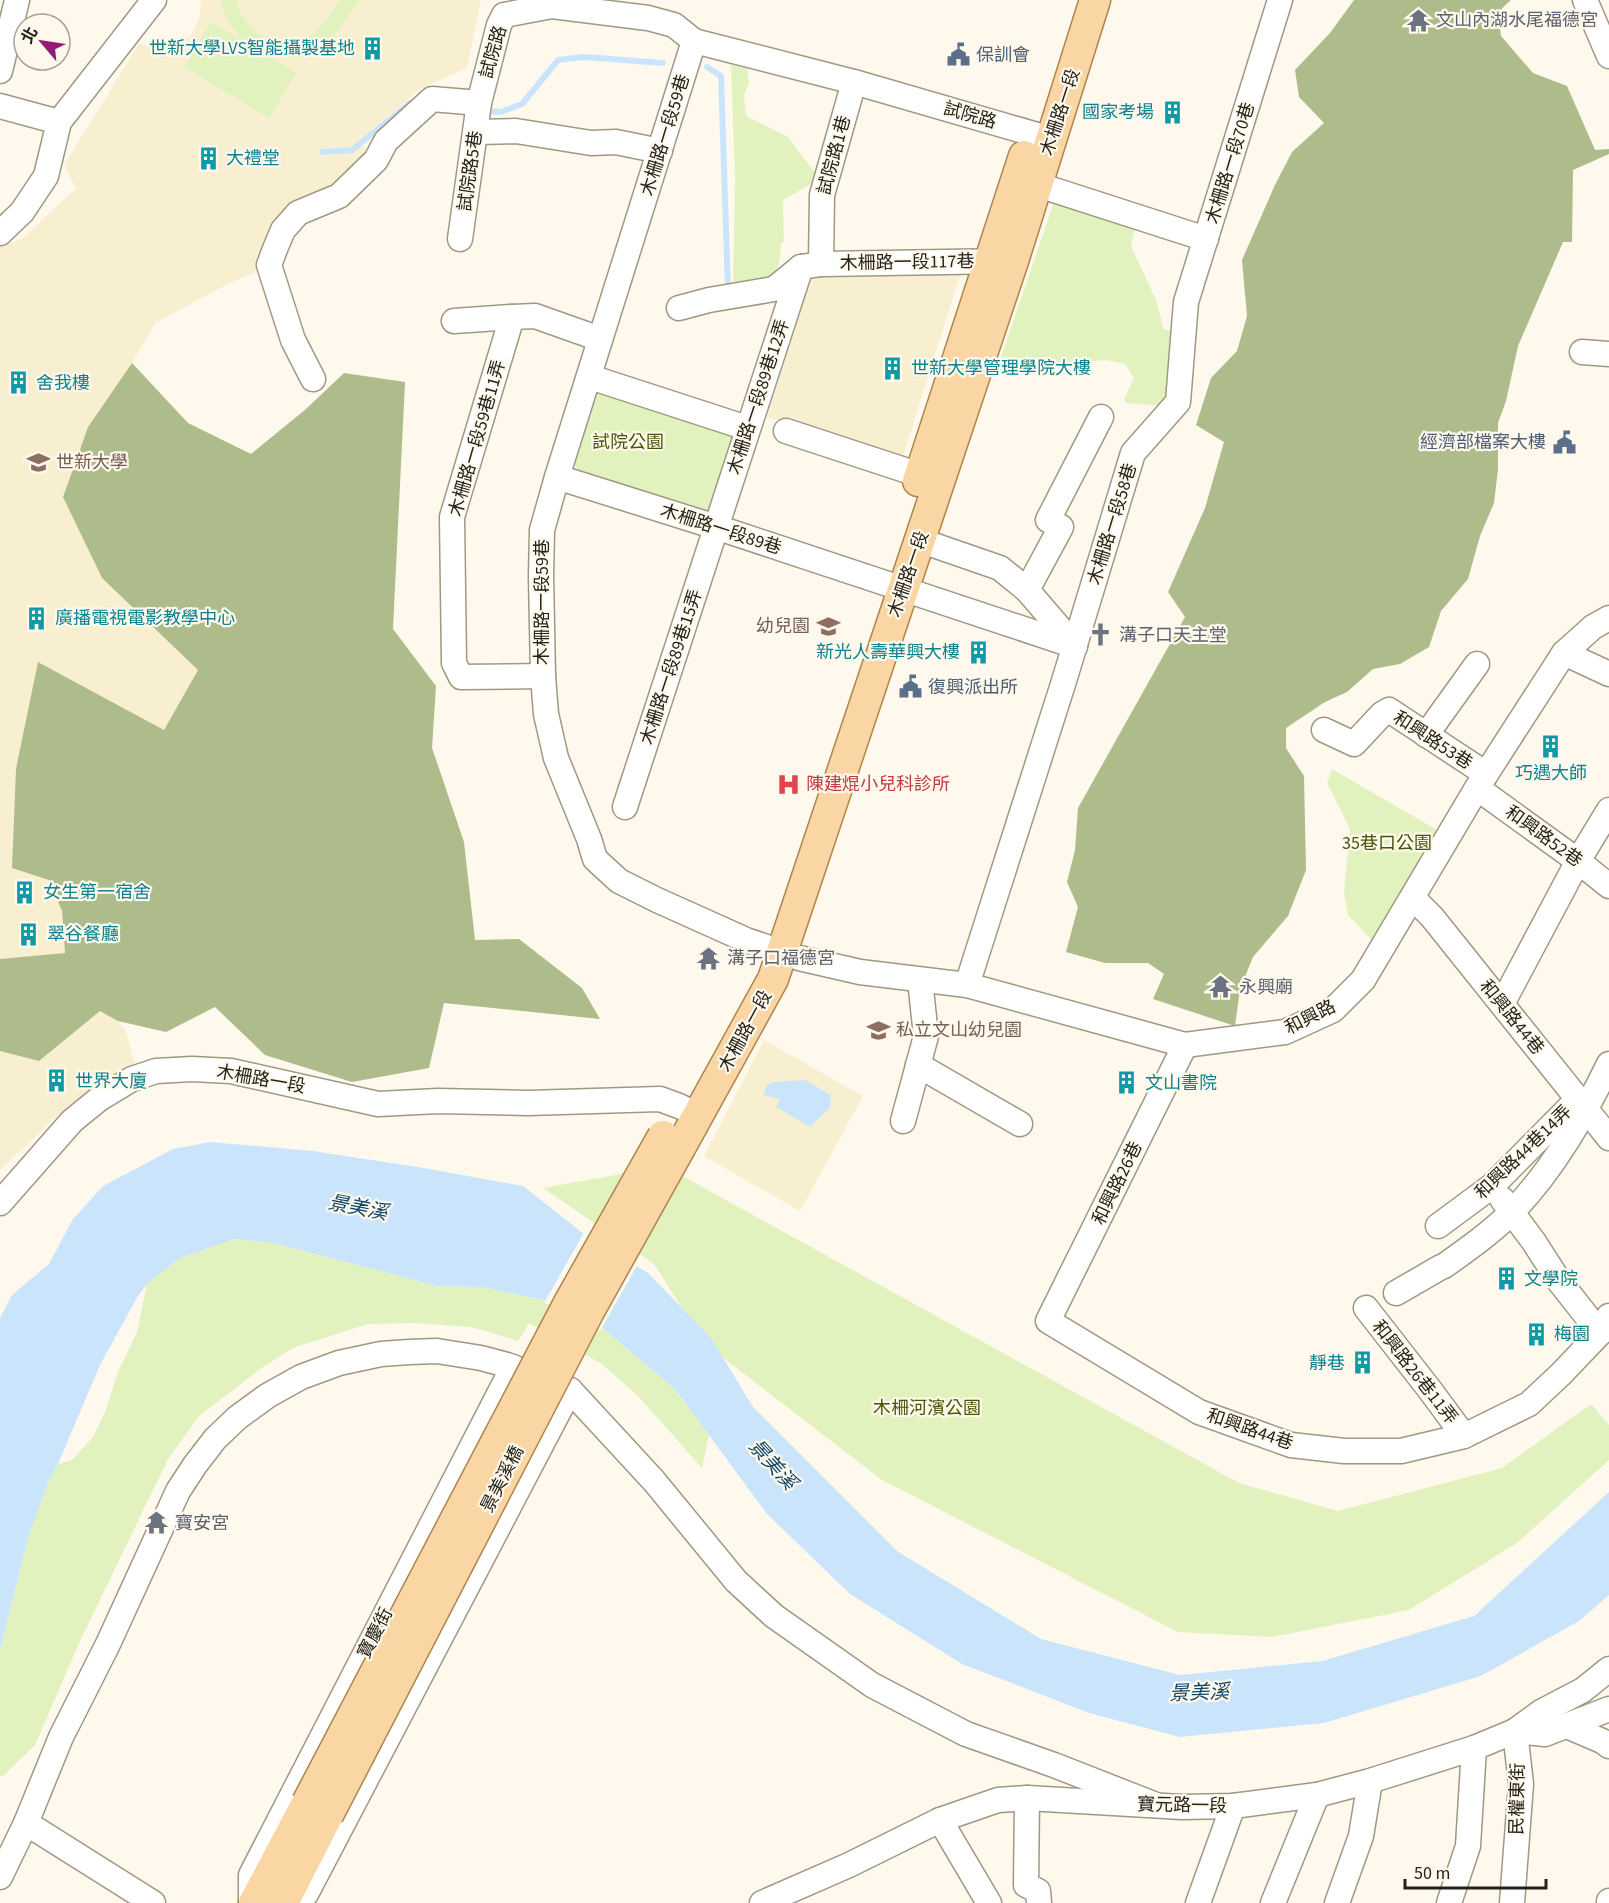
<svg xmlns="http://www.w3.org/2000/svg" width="1609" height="1903" font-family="'Source Sans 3','Noto Sans TC',sans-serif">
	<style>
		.built { fill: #f8efd1 }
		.green { fill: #e2f2bf }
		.forest { fill: #adbc8a }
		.water { fill: #cae5fb }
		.pier { fill: #fef9ec }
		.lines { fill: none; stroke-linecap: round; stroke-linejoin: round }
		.stream { stroke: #cae5fb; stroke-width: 6 }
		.minor-casing { stroke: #9f9883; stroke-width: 27 }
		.major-casing { stroke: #ac854c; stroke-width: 33 }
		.minor { stroke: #fff; stroke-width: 24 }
		.major { stroke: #fad6a4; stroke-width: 30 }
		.major-bridge-casing { stroke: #ac854c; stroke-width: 33; stroke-linecap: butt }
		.major-bridge { stroke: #fad6a4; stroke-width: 30 }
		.labels { text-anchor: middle; stroke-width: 4.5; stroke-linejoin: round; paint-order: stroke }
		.worship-label { font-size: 18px; fill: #5b616d; stroke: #fef9ec; text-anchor: start }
		.culture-label { font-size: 18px; fill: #0d838f; stroke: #fef9ec; text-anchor: start }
		.street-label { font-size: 18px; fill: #232119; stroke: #fef9ec }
		.service-label { font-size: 18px; fill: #4e5e75; stroke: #fef9ec; text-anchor: start }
		.park-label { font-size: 18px; fill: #465607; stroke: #fef9ec }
		.education-label { font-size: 18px; fill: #785e54; stroke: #fef9ec; text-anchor: start }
		.health-label { font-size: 18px; fill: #be3a42; stroke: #fef9ec; text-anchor: start }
		.water-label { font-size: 20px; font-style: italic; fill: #0d4465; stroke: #fef9ec }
	</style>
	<rect width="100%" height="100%" fill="#fef9ec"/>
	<g class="built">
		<polygon points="200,0 481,0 467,68 420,89 360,140 367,153 347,181 285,213 255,272 222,287 155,323 132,363 88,427 63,497 102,578 198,670 164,730 39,662 49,879 62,911 65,954 0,959 0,245 21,240 76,188 64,165 139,44 153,47 166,45 180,42 191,35 199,19 201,6"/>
		<polygon points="963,266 902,459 767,417 814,270"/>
		<polygon points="100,1011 118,1021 126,1032 136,1069 107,1080 59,1114 0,1170 0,1051 39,1061"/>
		<polygon points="764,1040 863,1096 800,1211 704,1156"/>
	</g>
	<g class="green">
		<path d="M221 0H236C241 21 265 48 289 46 295 46 302 42 307 39 318 33 332 11 340 0H360C328 41 321 71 263 52L296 73 269 118 184 67 211 22 242 40C233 29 221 15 221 0Z"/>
		<path d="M731 65 747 69 749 83 744 95 746 116 788 137 816 174 814 182 783 200 784 242 781 243C780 284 769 280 733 288L735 177Z"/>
		<polygon points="1054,202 1135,229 1131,246 1156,300 1164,330 1174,330 1167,406 1126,403 1124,399 1134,378 1125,364 1106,360 1054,365 1032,363 995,374"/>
		<polygon points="601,389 729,432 733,439 709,512 577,470 575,464 597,392"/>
		<polygon points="1332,769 1437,830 1373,941 1348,915 1344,893 1350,829 1327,783"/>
		<polygon points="646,1156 1239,1483 1338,1511 1502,1468 1591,1404 1609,1425 1609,1460 1517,1543 1409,1610 1272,1637 1178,1632 882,1480 704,1343 654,1264 543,1188 621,1174"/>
		<polygon points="235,1239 274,1243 437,1286 481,1287 577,1307 675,1389 709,1435 702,1468 640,1398 602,1364 529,1323 518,1341 472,1327 415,1323 368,1324 293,1348 263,1367 199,1416 168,1459 80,1641 35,1745 3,1776 0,1776 0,1650 28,1539 48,1481 58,1464 72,1460 93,1437 105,1412 118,1372 137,1332 147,1284 180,1258"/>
	</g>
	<g class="forest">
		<polygon points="1354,0 1511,0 1498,12 1501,36 1533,73 1567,86 1595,150 1609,149 1609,154 1573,170 1572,242 1563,242 1518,346 1506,401 1498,423 1498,469 1494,503 1480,536 1468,579 1441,611 1429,647 1400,664 1373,669 1347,692 1325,702 1286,728 1286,748 1304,776 1306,870 1288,916 1253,957 1240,989 1235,1026 1153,999 1164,974 1148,963 1105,963 1066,952 1078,907 1067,882 1075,850 1078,808 1185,617 1168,592 1205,508 1224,442 1196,425 1211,378 1237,351 1247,316 1242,260 1275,185 1292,152 1324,123 1299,97 1295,70 1330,33"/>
		<polygon points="132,363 188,423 251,454 306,409 344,373 405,382 393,629 436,686 432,748 464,842 475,940 519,939 582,988 600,1019 444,1003 429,1068 352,1082 265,1055 215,1007 166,1032 118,1021 100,1011 39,1061 0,1051 0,959 65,953 62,911 49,880 12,868 16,769 38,662 164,730 198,670 102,578 63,497 88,427"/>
	</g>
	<g class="water">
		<polygon points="805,1080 831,1095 830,1108 810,1127 776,1107 780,1099 763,1095 767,1085 775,1082"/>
		<polygon points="210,1142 313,1151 424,1168 523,1186 584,1234 648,1273 711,1338 753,1407 897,1551 1041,1639 1180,1675 1322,1661 1474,1616 1609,1492 1609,1595 1579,1621 1481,1676 1324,1723 1180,1737 1089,1713 962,1664 850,1594 767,1514 675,1389 577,1307 481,1287 437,1286 274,1243 235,1239 180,1258 147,1284 138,1296 100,1365 58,1464 48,1482 28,1539 0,1650 0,1318 12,1295 49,1264 73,1219 103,1186 173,1149"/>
	</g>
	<polygon class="pier" points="585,1231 638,1264 600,1331 575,1310 544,1303"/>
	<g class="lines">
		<g class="stream">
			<polyline points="707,67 721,76 728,290"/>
			<polyline points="485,111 501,112 522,104 558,60 584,57 663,63"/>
			<polyline points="322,152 352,150 410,103"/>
		</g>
		<defs>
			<g id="minor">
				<polyline points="1585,0 1609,56"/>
				<polyline points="694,41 557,477 542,530 541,576 543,676 546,714 556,758 589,839 595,859 619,881 657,900 746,940 799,958 860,972 967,985 1185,1045 1285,1032 1333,1010 1363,980 1477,788 1564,653 1593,627 1609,618"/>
				<polyline points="0,71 17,0"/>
				<polyline points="0,106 59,122"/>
				<polyline points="476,132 516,131 591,143 616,142 660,151"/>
				<polyline points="1020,179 1206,239"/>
				<polyline points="0,233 22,212 46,176 59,122 154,0"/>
				<polyline points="460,239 479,103 499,25 504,15 552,6 648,18 674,25 694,41 854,82 1051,139"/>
				<polyline points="821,264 822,195 854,82"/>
				<polyline points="801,267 821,264 1008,261"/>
				<polyline points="679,308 709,300 774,289 801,267"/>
				<polyline points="454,321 512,317"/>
				<polyline points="1582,352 1609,354"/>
				<polyline points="590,377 747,428"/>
				<polyline points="313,379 293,340 269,265 275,249 283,230 298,213 339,196 376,160 386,141 432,99 479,103"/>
				<polyline points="786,431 920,475"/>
				<polyline points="557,477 716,527 1075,646"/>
				<polyline points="919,540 1000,568 1027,590"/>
				<polyline points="1075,646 1027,590 1061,527 1048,520 1101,417"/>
				<polyline points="1564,653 1609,674"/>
				<polyline points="543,676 461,677 454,663 452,517 512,317 535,316 600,339"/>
				<polyline points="1324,730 1354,744 1382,714 1389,710 1486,774"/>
				<polyline points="1426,735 1477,664"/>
				<polyline points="1477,788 1578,861 1609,886"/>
				<polyline points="625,807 801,267"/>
				<polyline points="1413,898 1432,917 1609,1138"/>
				<polyline points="967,985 1064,681 1133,453 1178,402 1186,302 1280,0"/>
				<polyline points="1502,1004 1578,861 1609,810"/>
				<polyline points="1185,1045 1048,1321 1199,1412 1291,1445 1344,1451 1401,1451 1464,1436 1529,1404 1561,1374 1600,1333 1609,1316"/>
				<polyline points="918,1065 1020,1124"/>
				<polyline points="903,1121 926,1036 920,980"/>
				<polyline points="1502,1199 1534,1242 1559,1281 1600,1333"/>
				<polyline points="0,1203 72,1121 99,1099 132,1079 156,1071 192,1069 231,1071 378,1104 438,1101 528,1103 660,1099 679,1106 698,1115"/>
				<polyline points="1438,1226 1492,1186 1578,1099"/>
				<path d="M1444 1266C1468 1249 1492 1232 1513 1211 1554 1168 1583 1117 1609 1064"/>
				<polyline points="1396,1293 1441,1267"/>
				<polyline points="1366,1308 1430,1390 1464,1436"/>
				<polyline points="1567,1726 1602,1741 1609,1746"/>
				<polyline points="1515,1731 1541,1712 1583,1690 1609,1669"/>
				<polyline points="1027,1798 1026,1885 1038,1891 1039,1903"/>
				<polyline points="940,1820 989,1903"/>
				<polyline points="26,1823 153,1903"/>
				<polyline points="0,1877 26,1823 61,1737 108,1644 178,1491 195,1465 215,1439 237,1418 267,1396 301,1377 339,1363 381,1354 409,1352 437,1351 481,1358 507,1365 570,1390 654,1481 736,1581 774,1616 872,1685 966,1734 1054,1765 1156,1805"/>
				<polyline points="251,1903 251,1875 513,1367"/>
				<polyline points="294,1903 306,1894 570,1390"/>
				<polyline points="762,1903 849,1865 940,1820 998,1800 1027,1798 1182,1807 1233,1806 1317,1795 1370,1781 1474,1748 1515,1731 1545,1734 1609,1709"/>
				<polyline points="1198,1903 1233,1806"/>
				<polyline points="1273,1903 1317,1795"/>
				<polyline points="1337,1903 1361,1836 1370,1781"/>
				<polyline points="1449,1903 1468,1846 1474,1748"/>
				<polyline points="1512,1903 1521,1784 1515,1731"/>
				<polyline points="1609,1903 1609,1901"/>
			</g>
			<g id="major">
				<polyline points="918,481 1024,156"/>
				<polyline points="681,1146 773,979 1013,261 1095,0"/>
				<polyline points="254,1903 307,1803"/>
				<polyline points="283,1903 328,1815"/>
			</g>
		</defs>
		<use href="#minor" class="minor-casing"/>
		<use href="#major" class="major-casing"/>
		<use href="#minor" class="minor"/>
		<use href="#major" class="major"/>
		<defs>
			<g id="major-bridge">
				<polyline points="307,1803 570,1301 663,1136"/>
				<polyline points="328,1815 588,1313 681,1146"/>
			</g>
		</defs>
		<use href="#major-bridge" class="major-bridge-casing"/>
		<use href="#major-bridge" class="major-bridge"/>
	</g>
	<defs>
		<symbol id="temple-bare" viewBox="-9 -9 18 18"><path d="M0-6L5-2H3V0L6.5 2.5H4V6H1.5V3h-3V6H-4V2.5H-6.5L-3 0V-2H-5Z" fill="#6b7280" stroke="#fef9ec" stroke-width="2.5" paint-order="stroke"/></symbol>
		<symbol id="building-bare" viewBox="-9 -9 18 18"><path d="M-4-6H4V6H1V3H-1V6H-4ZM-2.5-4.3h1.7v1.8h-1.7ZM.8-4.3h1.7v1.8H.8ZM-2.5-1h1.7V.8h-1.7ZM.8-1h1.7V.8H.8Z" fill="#0f9aa8" stroke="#fef9ec" stroke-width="2.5" paint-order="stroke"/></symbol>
		<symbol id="civic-bare" viewBox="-9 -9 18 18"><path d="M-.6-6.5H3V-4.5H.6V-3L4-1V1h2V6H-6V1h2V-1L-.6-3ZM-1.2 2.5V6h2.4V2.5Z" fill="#5c6f8a" stroke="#fef9ec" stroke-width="2.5" paint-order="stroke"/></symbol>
		<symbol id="university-bare" viewBox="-9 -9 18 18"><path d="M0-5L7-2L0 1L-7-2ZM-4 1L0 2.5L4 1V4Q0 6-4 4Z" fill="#8d6e63" stroke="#fef9ec" stroke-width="2.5" paint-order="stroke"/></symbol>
		<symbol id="school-bare" viewBox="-9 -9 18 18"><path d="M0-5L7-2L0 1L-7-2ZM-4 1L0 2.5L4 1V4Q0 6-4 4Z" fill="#8d6e63" stroke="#fef9ec" stroke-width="2.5" paint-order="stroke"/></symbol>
		<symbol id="church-bare" viewBox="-9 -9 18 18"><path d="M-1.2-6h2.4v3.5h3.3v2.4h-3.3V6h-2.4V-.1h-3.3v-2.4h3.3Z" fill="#6b7280" stroke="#fef9ec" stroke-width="2.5" paint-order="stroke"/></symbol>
		<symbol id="hospital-bare" viewBox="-9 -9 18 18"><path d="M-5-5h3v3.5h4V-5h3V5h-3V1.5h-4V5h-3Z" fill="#e0444e" stroke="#fef9ec" stroke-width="2.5" paint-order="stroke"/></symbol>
	</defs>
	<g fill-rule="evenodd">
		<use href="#temple-bare" x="1402" y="4" width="33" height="33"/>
		<use href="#building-bare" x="356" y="32" width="33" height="33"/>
		<use href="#civic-bare" x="942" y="38" width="33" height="33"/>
		<use href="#building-bare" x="1156" y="96" width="33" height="33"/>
		<use href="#building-bare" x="192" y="142" width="33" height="33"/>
		<use href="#building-bare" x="876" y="352" width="33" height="33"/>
		<use href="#building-bare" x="2" y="366" width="33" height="33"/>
		<use href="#civic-bare" x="1548" y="426" width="33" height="33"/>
		<use href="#university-bare" x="22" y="446" width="33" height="33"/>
		<use href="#building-bare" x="20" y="602" width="33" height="33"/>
		<use href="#school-bare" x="812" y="610" width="33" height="33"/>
		<use href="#church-bare" x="1084" y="618" width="33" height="33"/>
		<use href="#building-bare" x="962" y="636" width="33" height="33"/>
		<use href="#civic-bare" x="894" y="670" width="33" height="33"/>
		<use href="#building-bare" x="1534" y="730" width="33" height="33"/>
		<use href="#hospital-bare" x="772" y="768" width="33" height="33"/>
		<use href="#building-bare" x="8" y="876" width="33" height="33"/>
		<use href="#building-bare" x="12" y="918" width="33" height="33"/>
		<use href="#temple-bare" x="692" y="942" width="33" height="33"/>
		<use href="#temple-bare" x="1204" y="970" width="33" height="33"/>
		<use href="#school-bare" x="862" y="1014" width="33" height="33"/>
		<use href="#building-bare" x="40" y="1064" width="33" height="33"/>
		<use href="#building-bare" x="1110" y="1066" width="33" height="33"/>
		<use href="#building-bare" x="1490" y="1262" width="33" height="33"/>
		<use href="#building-bare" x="1520" y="1318" width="33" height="33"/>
		<use href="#building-bare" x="1346" y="1346" width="33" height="33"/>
		<use href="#temple-bare" x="140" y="1506" width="33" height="33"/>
	</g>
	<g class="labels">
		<g class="worship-label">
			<text x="1436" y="26">文山內湖水尾福德宮</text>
			<text x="1119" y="641">溝子口天主堂</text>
			<text x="727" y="964">溝子口福德宮</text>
			<text x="1239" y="993">永興廟</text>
			<text x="175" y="1529">寶安宮</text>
		</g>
		<g class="culture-label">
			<text x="355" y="54" text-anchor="end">世新大學LVS智能攝製基地</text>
			<text x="1154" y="118" text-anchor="end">國家考場</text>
			<text x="226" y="164">大禮堂</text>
			<text x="911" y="374">世新大學管理學院大樓</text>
			<text x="36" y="389">舍我樓</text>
			<text x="55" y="624">廣播電視電影教學中心</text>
			<text x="960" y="658" text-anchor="end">新光人壽華興大樓</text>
			<text x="1551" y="779" text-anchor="middle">巧遇大師</text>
			<text x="43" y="898">女生第一宿舍</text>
			<text x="47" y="940">翠谷餐廳</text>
			<text x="75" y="1087">世界大廈</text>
			<text x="1145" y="1089">文山書院</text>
			<text x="1524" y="1285">文學院</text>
			<text x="1554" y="1340">梅園</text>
			<text x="1345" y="1369" text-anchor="end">靜巷</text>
		</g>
		<g class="street-label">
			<text transform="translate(493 52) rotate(-74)" y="6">試院路</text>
			<text transform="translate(1060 112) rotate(-72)" y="6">木柵路一段</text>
			<text transform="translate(970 115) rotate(16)" y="6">試院路</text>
			<text transform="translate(665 135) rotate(-73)" y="6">木柵路一段59巷</text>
			<text transform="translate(834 155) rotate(-75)" y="6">試院路1巷</text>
			<text transform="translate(1230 163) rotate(-73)" y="6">木柵路一段70巷</text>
			<text transform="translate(470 171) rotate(-82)" y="6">試院路5巷</text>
			<text transform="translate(907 262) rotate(-1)" y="6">木柵路一段117巷</text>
			<text transform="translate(758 397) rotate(-72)" y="6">木柵路一段89巷12弄</text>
			<text transform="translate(477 438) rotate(-74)" y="6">木柵路一段59巷11弄</text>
			<text transform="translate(1112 524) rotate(-73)" y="6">木柵路一段58巷</text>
			<text transform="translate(721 529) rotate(18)" y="6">木柵路一段89巷</text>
			<text transform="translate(908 574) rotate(-71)" y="6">木柵路一段</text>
			<text transform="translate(542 602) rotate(-90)" y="6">木柵路一段59巷</text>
			<text transform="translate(671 667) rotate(-72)" y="6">木柵路一段89巷15弄</text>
			<text transform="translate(1433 740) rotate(33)" y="6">和興路53巷</text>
			<text transform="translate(1544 836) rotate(36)" y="6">和興路52巷</text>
			<text transform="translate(1310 1017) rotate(-27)" y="6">和興路</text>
			<text transform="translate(1512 1017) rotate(51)" y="6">和興路44巷</text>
			<text transform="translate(745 1031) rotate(-61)" y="6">木柵路一段</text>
			<text transform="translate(261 1079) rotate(10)" y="6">木柵路一段</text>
			<text transform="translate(1523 1152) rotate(-44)" y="6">和興路44巷14弄</text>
			<text transform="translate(1117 1183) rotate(-64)" y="6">和興路26巷</text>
			<text transform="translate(1415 1372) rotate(52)" y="6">和興路26巷11弄</text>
			<text transform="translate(1250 1429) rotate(19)" y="6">和興路44巷</text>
			<text transform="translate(502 1479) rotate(-63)" y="6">景美溪橋</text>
			<text transform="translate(375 1633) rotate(-63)" y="6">寶慶街</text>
			<text transform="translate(1517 1799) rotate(-89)" y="6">民權東街</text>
			<text transform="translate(1182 1805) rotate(1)" y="6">寶元路一段</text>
		</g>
		<g class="service-label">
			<text x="976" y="61">保訓會</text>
			<text x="1546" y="448" text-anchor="end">經濟部檔案大樓</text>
			<text x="928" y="693">復興派出所</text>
		</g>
		<g class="park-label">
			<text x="628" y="448">試院公園</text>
			<text x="1387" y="849">35巷口公園</text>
			<text x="927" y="1414">木柵河濱公園</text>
		</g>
		<g class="education-label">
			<text x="56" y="468">世新大學</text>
			<text x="810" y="632" text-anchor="end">幼兒園</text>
			<text x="896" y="1036">私立文山幼兒園</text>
		</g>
		<g class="health-label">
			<text x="806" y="790">陳建焜小兒科診所</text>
		</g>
		<g class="water-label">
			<text transform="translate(358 1207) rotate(11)" y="7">景美溪</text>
			<text transform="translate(773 1464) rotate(48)" y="7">景美溪</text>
			<text transform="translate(1199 1692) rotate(-2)" y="7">景美溪</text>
		</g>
	</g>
	<g transform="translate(42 42) rotate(299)"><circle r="28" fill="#fef9ec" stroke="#a6a398" stroke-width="1.5"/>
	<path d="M0-4.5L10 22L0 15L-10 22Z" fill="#961b74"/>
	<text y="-9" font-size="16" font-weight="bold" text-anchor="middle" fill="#232119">北</text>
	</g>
	<path d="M1405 1879v9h141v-9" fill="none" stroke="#232119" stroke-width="3"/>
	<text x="1414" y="1879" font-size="18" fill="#232119" stroke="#fef9ec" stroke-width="4.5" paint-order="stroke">50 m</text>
</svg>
